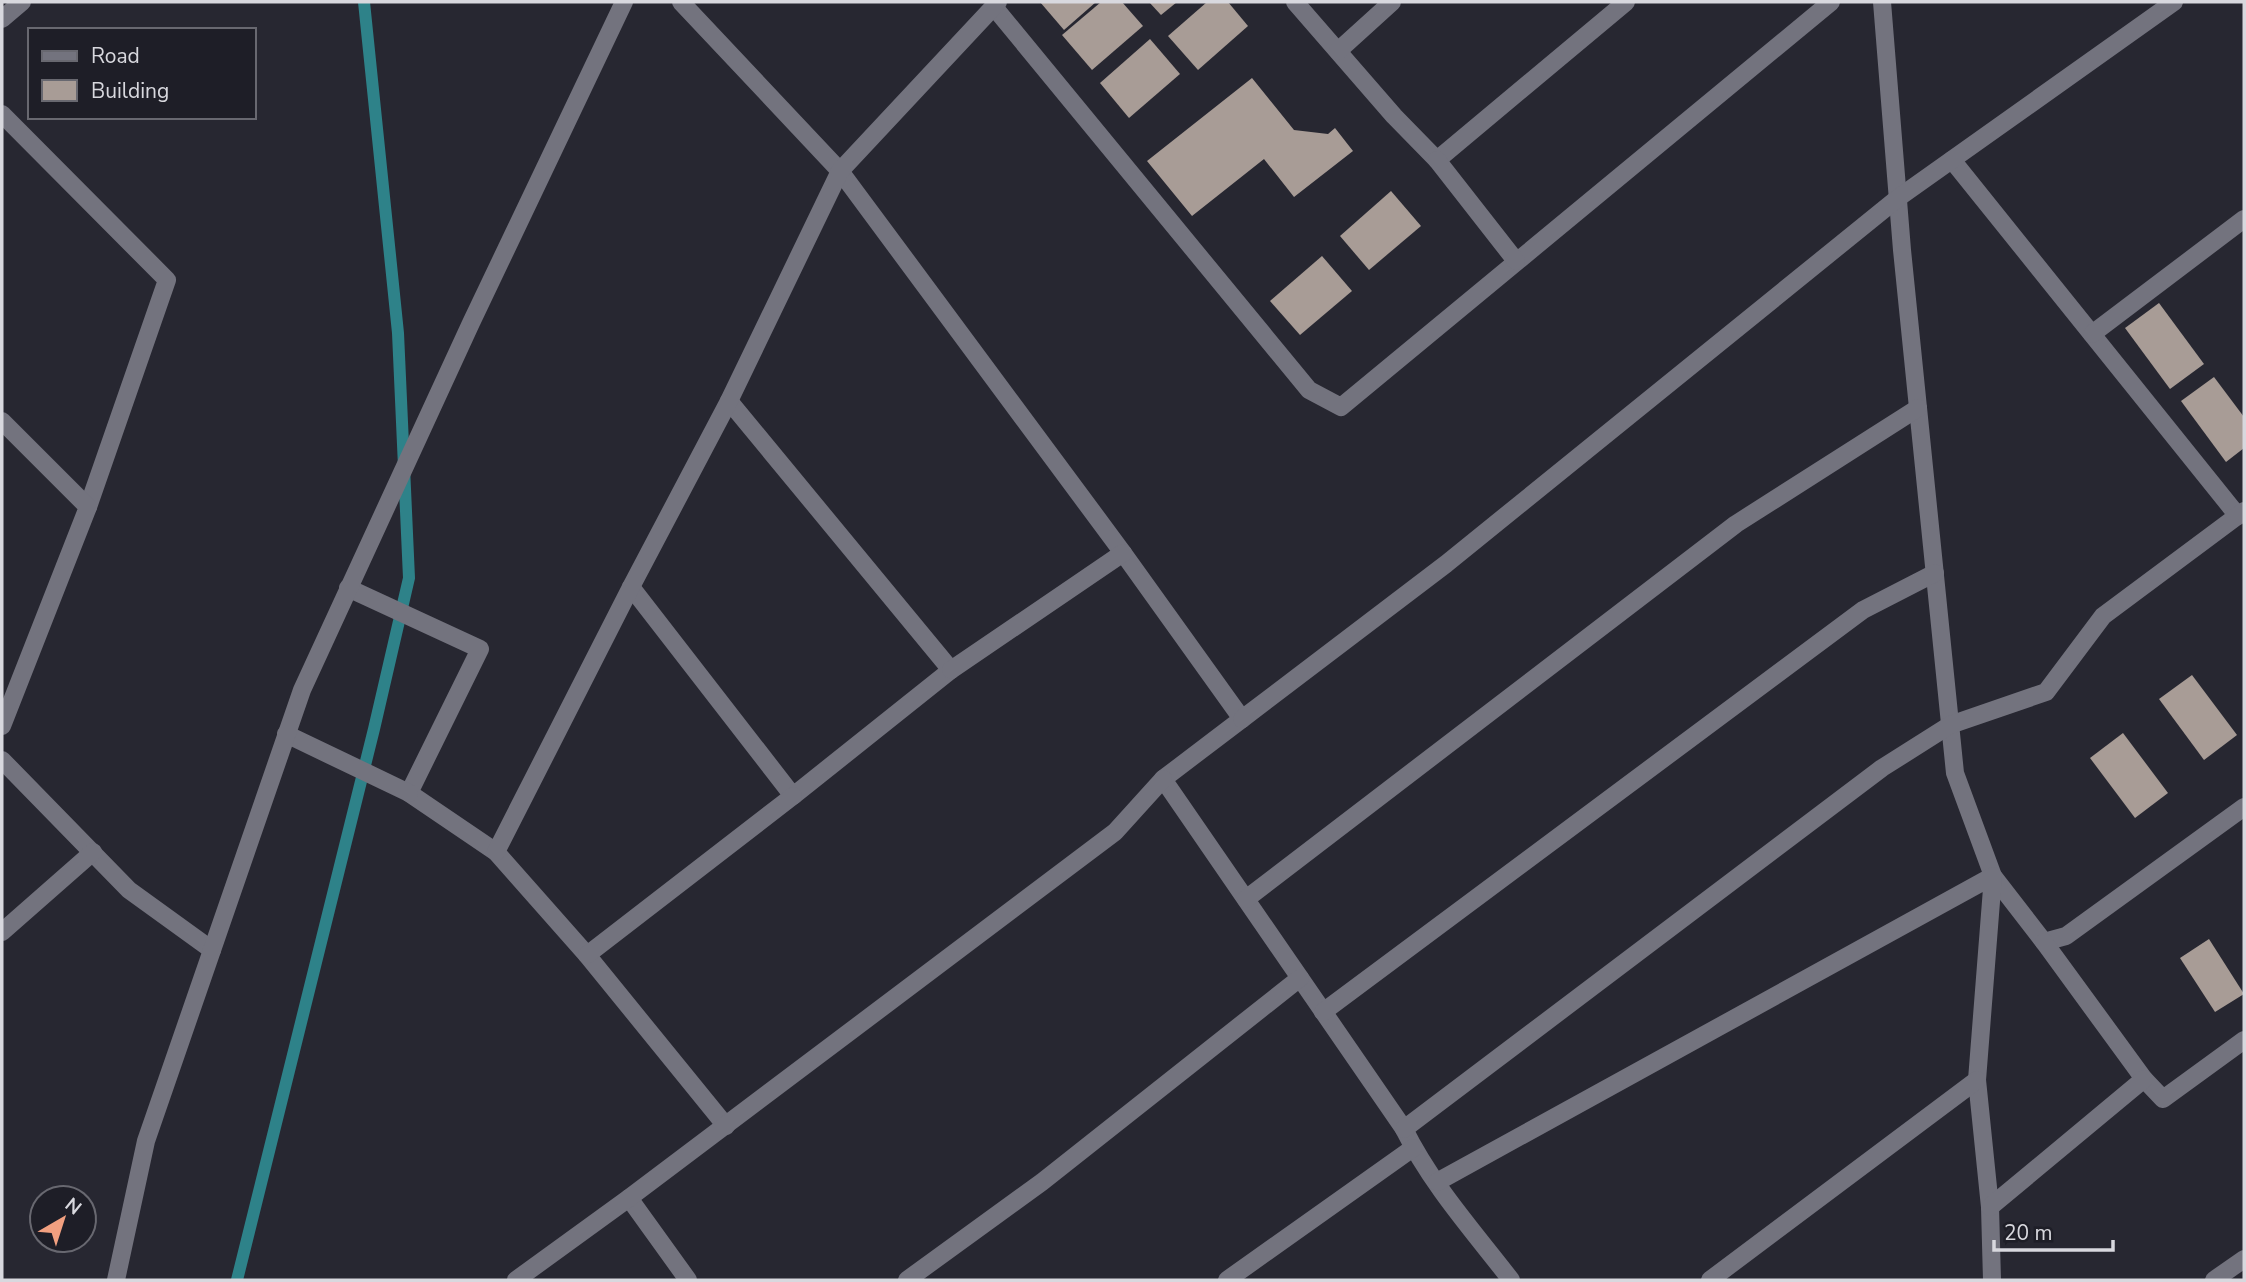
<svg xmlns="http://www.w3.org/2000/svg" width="2246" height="1282" font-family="'Nunito Sans',sans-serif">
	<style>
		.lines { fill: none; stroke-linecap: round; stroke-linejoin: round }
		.stream { stroke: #2e8289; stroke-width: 12 }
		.building { fill: #a89c96 }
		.minor { stroke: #73737e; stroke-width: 18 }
	</style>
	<rect width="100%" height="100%" fill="#272731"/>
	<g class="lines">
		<polyline class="stream" points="237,1280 374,729 409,578 398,333 364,2"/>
	</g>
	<g class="building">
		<polygon points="1040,2 1096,2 1064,30"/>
		<polygon points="1101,2 1122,2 1143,26 1092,70 1062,35"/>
		<polygon points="1149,2 1177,2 1161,15"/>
		<polygon points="1207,2 1228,2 1248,26 1198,70 1168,36"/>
		<polygon points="1150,39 1180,74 1129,118 1100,83"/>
		<polygon points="1252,78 1294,130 1328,134 1335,128 1353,151 1294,197 1264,159 1192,216 1147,161"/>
		<polygon points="1391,191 1421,226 1369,270 1340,236"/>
		<polygon points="1322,256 1352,291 1300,335 1270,301"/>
		<polygon points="2159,303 2204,364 2170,389 2125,328"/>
		<polygon points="2214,377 2244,417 2244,448 2226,462 2181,401"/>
		<polygon points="2192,675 2237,735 2204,760 2159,699"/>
		<polygon points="2123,733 2168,793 2135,818 2090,758"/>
		<polygon points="2209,939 2244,994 2215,1012 2180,958"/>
	</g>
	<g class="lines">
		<g class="minor">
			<path d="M681 2 840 171 1123 553 1242 719 1163 779 1404 1129C1431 1184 1474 1232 1511 1280"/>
			<polyline points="1295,2 1394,116 1437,160 1626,2"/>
			<polyline points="1882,2 1902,250 1955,773 1993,876 2044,942 2066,936 2244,807"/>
			<polyline points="994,7 1309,390 1341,407 1831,2"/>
			<polyline points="2,19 22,2"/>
			<polyline points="1338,51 1392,2"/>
			<polyline points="2,114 167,280 88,507"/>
			<polyline points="1437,160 1516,261"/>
			<polyline points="1952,160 2238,516"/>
			<polyline points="2092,334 2244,219"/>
			<polyline points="2,421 88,507 2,726"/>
			<polyline points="631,587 793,796 951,670 729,401"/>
			<polyline points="348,588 480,649 409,793 496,852 587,955 726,1126"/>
			<polyline points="951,670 1123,553"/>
			<polyline points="1242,719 1446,564 1898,198 2174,2"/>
			<polyline points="286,734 409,793"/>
			<polyline points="2,760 129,890 212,950"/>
			<polyline points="496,852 631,587 729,401 840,171 998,2"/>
			<polyline points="1246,899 1736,524 1918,408"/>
			<polyline points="2,932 93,852"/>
			<polyline points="2044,942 2144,1079 2163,1099 2244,1040"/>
			<polyline points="587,955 793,796"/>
			<polyline points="1323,1012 1863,610 1935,573"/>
			<polyline points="1404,1129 1882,768 1950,725 2046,692 2103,616 2244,511"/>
			<polyline points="1437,1182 1993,876 1977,1080 1990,1207 1992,1280"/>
			<polyline points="629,1198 688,1280"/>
			<polyline points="1990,1207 2144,1079"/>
			<polyline points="116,1280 146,1141 302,690 471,323 624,2"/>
			<polyline points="516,1280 629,1198 1115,832 1163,779"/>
			<polyline points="907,1280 1042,1182 1300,978"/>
			<polyline points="1227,1280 1413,1148"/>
			<polyline points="1710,1280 1977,1080"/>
			<polyline points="2214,1280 2244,1259"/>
		</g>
	</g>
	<rect width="2246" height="1282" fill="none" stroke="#d8d8de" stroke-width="7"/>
	<rect x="28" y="28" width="228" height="91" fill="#1e1e27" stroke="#686870" stroke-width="2"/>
	<rect x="42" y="51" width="35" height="10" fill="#73737e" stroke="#686870" stroke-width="2"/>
	<text x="91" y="63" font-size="21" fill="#d8d8de">Road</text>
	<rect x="42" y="80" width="35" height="21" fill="#a89c96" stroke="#686870" stroke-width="2"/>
	<text x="91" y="98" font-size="21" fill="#d8d8de">Building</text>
	<g transform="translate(63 1219) rotate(39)"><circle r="33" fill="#1e1e27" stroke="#686870" stroke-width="2"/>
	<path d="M0-5L12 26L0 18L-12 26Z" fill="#f2a080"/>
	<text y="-10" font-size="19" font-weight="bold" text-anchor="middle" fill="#d8d8de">N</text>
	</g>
	<path d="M1994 1240v10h119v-10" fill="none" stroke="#d8d8de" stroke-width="3.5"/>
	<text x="2004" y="1240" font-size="21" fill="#d8d8de" stroke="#1e1e27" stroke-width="5" paint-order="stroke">20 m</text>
</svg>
